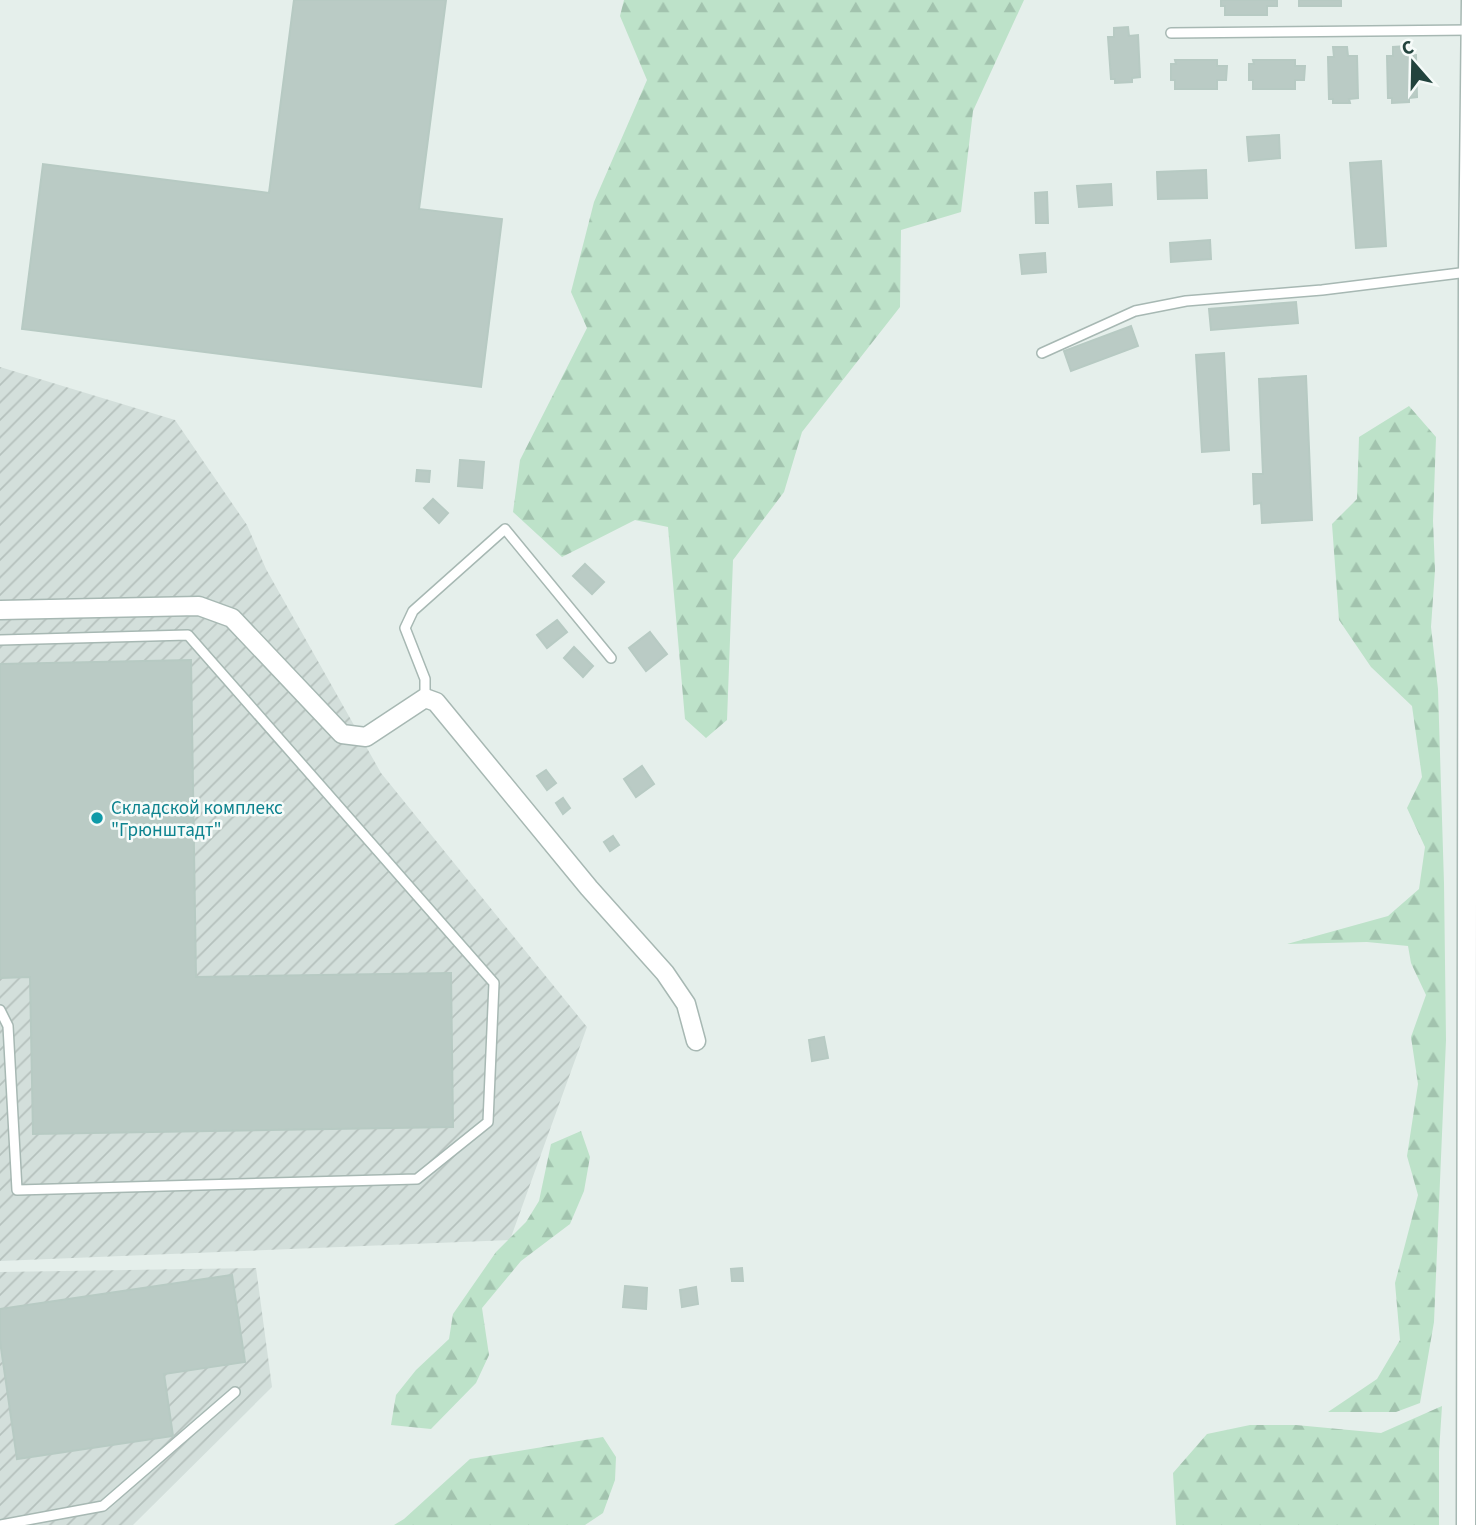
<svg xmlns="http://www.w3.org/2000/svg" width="1476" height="1525" font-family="'Source Sans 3',sans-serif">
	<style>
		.industrial { fill: url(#industrial-furrows) }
		.forest { fill: url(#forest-firs) }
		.building { fill: #bacbc5; stroke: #b7cac3; stroke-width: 2 }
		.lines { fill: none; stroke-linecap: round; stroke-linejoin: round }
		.lane-casing { stroke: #a7b8b3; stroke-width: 12 }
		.street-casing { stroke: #a7b8b3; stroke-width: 21 }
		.lane { stroke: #fff; stroke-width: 9 }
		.street { stroke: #fff; stroke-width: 18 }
		.culture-dot { fill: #0f9aa8; stroke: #f6fbf9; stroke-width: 2.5 }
		.labels { text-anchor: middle; stroke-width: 5; stroke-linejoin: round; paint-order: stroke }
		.culture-label { font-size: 19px; fill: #0d838f; stroke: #f6fbf9; text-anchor: start }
	</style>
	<defs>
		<pattern id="industrial-furrows" width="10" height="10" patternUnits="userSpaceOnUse" patternTransform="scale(1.75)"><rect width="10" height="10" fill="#d3dfdb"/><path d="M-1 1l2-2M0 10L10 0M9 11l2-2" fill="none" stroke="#b5c1bd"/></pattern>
		<pattern id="forest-firs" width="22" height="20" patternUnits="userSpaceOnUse" patternTransform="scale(1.75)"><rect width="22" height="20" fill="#bde2c9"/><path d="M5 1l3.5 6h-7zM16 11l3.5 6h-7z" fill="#a2c3ae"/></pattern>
	</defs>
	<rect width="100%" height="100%" fill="#e5efeb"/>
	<g class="industrial">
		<polygon points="0,367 175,420 247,525 266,569 381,773 587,1027 510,1240 0,1261"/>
		<polygon points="256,1268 272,1387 133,1525 0,1525 0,1272"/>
	</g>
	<g class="forest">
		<polygon points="624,0 1024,0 973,111 961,212 901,230 900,307 802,432 784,492 733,560 727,720 706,738 685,719 668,527 635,520 562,557 513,512 520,460 587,328 571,292 594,202 647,80 620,16"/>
		<polygon points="1409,406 1436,437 1433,521 1435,570 1431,627 1438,689 1444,883 1446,1040 1434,1322 1420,1403 1396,1412 1328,1412 1377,1379 1400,1340 1395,1283 1418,1195 1407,1156 1418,1084 1411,1037 1426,995 1411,963 1408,946 1367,942 1287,944 1388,916 1419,889 1425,847 1407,808 1422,777 1412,706 1371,667 1339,620 1332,524 1357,499 1359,437"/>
		<polygon points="1473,1011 1476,1011 1476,1525 1470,1525"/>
		<polygon points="581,1131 590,1157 584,1191 570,1224 521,1261 482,1308 489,1355 476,1383 431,1429 391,1425 396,1395 416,1370 449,1339 453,1314 496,1252 526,1222 539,1201 551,1144"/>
		<polygon points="1442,1406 1439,1452 1439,1525 1176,1525 1173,1473 1207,1434 1250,1425 1296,1425 1381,1433"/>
		<polygon points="603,1437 616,1457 615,1480 603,1513 585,1525 394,1525 404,1519 470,1459"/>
	</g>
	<g class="building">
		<polygon points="294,0 446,0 419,209 502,219 481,387 22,329 43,164 269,193"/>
		<polygon points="1221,0 1277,0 1277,6 1267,6 1267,15 1225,15 1225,6 1221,6"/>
		<rect x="1299" y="0" width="42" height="6"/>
		<polygon points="1128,27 1129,36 1138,35 1140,77 1132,78 1132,82 1115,83 1115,79 1111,79 1108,37 1114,37 1114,28"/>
		<polygon points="1407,46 1407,56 1416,55 1417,97 1409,98 1409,102 1392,103 1392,98 1388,98 1387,56 1393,56 1393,47"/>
		<polygon points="1333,47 1347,47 1348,56 1357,56 1358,98 1349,99 1350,103 1333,103 1333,99 1329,99 1328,57 1334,57"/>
		<polygon points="1175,60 1217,60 1217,66 1227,66 1226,80 1217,80 1217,89 1175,89 1175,80 1171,80 1171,64 1176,64"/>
		<polygon points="1253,60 1295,60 1295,66 1305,66 1304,80 1295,80 1295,89 1253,89 1253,80 1249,80 1249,64 1254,64"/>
		<polygon points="1279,135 1280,158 1249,161 1247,137"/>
		<polygon points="1381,161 1386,246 1356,248 1350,163"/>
		<polygon points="1206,170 1207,198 1158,199 1157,172"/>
		<polygon points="1111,184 1112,205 1079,207 1077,186"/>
		<polygon points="1047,192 1048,223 1036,223 1035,193"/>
		<polygon points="1210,240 1211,259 1171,262 1170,243"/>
		<polygon points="1045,253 1046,272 1022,274 1020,255"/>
		<polygon points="1296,302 1298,323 1211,330 1209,309"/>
		<polygon points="1131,326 1138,346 1071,371 1064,351"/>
		<polygon points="1224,353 1229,450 1202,452 1196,355"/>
		<polygon points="1306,376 1312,520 1262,523 1261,503 1254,504 1253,474 1263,474 1259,379"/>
		<polygon points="460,460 484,462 482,488 458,486"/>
		<polygon points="417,470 430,471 429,482 416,481"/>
		<polygon points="433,499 448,513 439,523 424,508"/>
		<polygon points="585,564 604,582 592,594 573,576"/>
		<polygon points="557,620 567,632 547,648 537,635"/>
		<polygon points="650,632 667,654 646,671 629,648"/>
		<polygon points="574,647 593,666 583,677 564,658"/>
		<polygon points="191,660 196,977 451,973 453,1127 33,1134 30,977 0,978 0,664"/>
		<polygon points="642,766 654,784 636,797 624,779"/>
		<polygon points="546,770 556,783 547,790 537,776"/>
		<polygon points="563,798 570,808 563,814 556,803"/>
		<polygon points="613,836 619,845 610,851 604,842"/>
		<polygon points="824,1037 828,1058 812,1061 809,1040"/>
		<polygon points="742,1268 743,1281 732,1281 731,1269"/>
		<polygon points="232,1275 245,1362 164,1374 173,1436 17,1459 0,1341 0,1309"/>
		<polygon points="625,1286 647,1288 646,1309 623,1307"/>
		<polygon points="696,1287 698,1304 682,1307 680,1290"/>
	</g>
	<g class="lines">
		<defs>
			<g id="lane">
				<polyline points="1171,33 1471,30"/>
				<polyline points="1042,353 1135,311 1186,301 1322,290 1468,272"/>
				<polyline points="0,640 188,635 494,983 488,1122 417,1179 17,1190 8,1026 0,1010"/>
				<polyline points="425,698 425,679 405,628 413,611 505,529 611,658"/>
				<polyline points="0,1525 103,1506 235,1392"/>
			</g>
			<g id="street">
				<polyline points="0,610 199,606 232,618 342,734 366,737 425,698 436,702 589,888 665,973 686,1004 696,1041"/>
				<polyline points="1466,1525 1468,272 1471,0"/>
			</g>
		</defs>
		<use href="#lane" class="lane-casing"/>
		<use href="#street" class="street-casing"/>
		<use href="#lane" class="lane"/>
		<use href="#street" class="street"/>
	</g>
	<circle class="culture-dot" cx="97" cy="818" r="7"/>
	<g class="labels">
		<g class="culture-label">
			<text x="111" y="814">Складской комплекс<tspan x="111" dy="22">"Грюнштадт"</tspan></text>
		</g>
	</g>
	<g transform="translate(1413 63) rotate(340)" stroke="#f6fbf9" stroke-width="5" paint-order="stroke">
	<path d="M0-5L12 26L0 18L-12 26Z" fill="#22433d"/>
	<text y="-10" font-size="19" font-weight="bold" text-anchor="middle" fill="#22433d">С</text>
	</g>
</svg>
